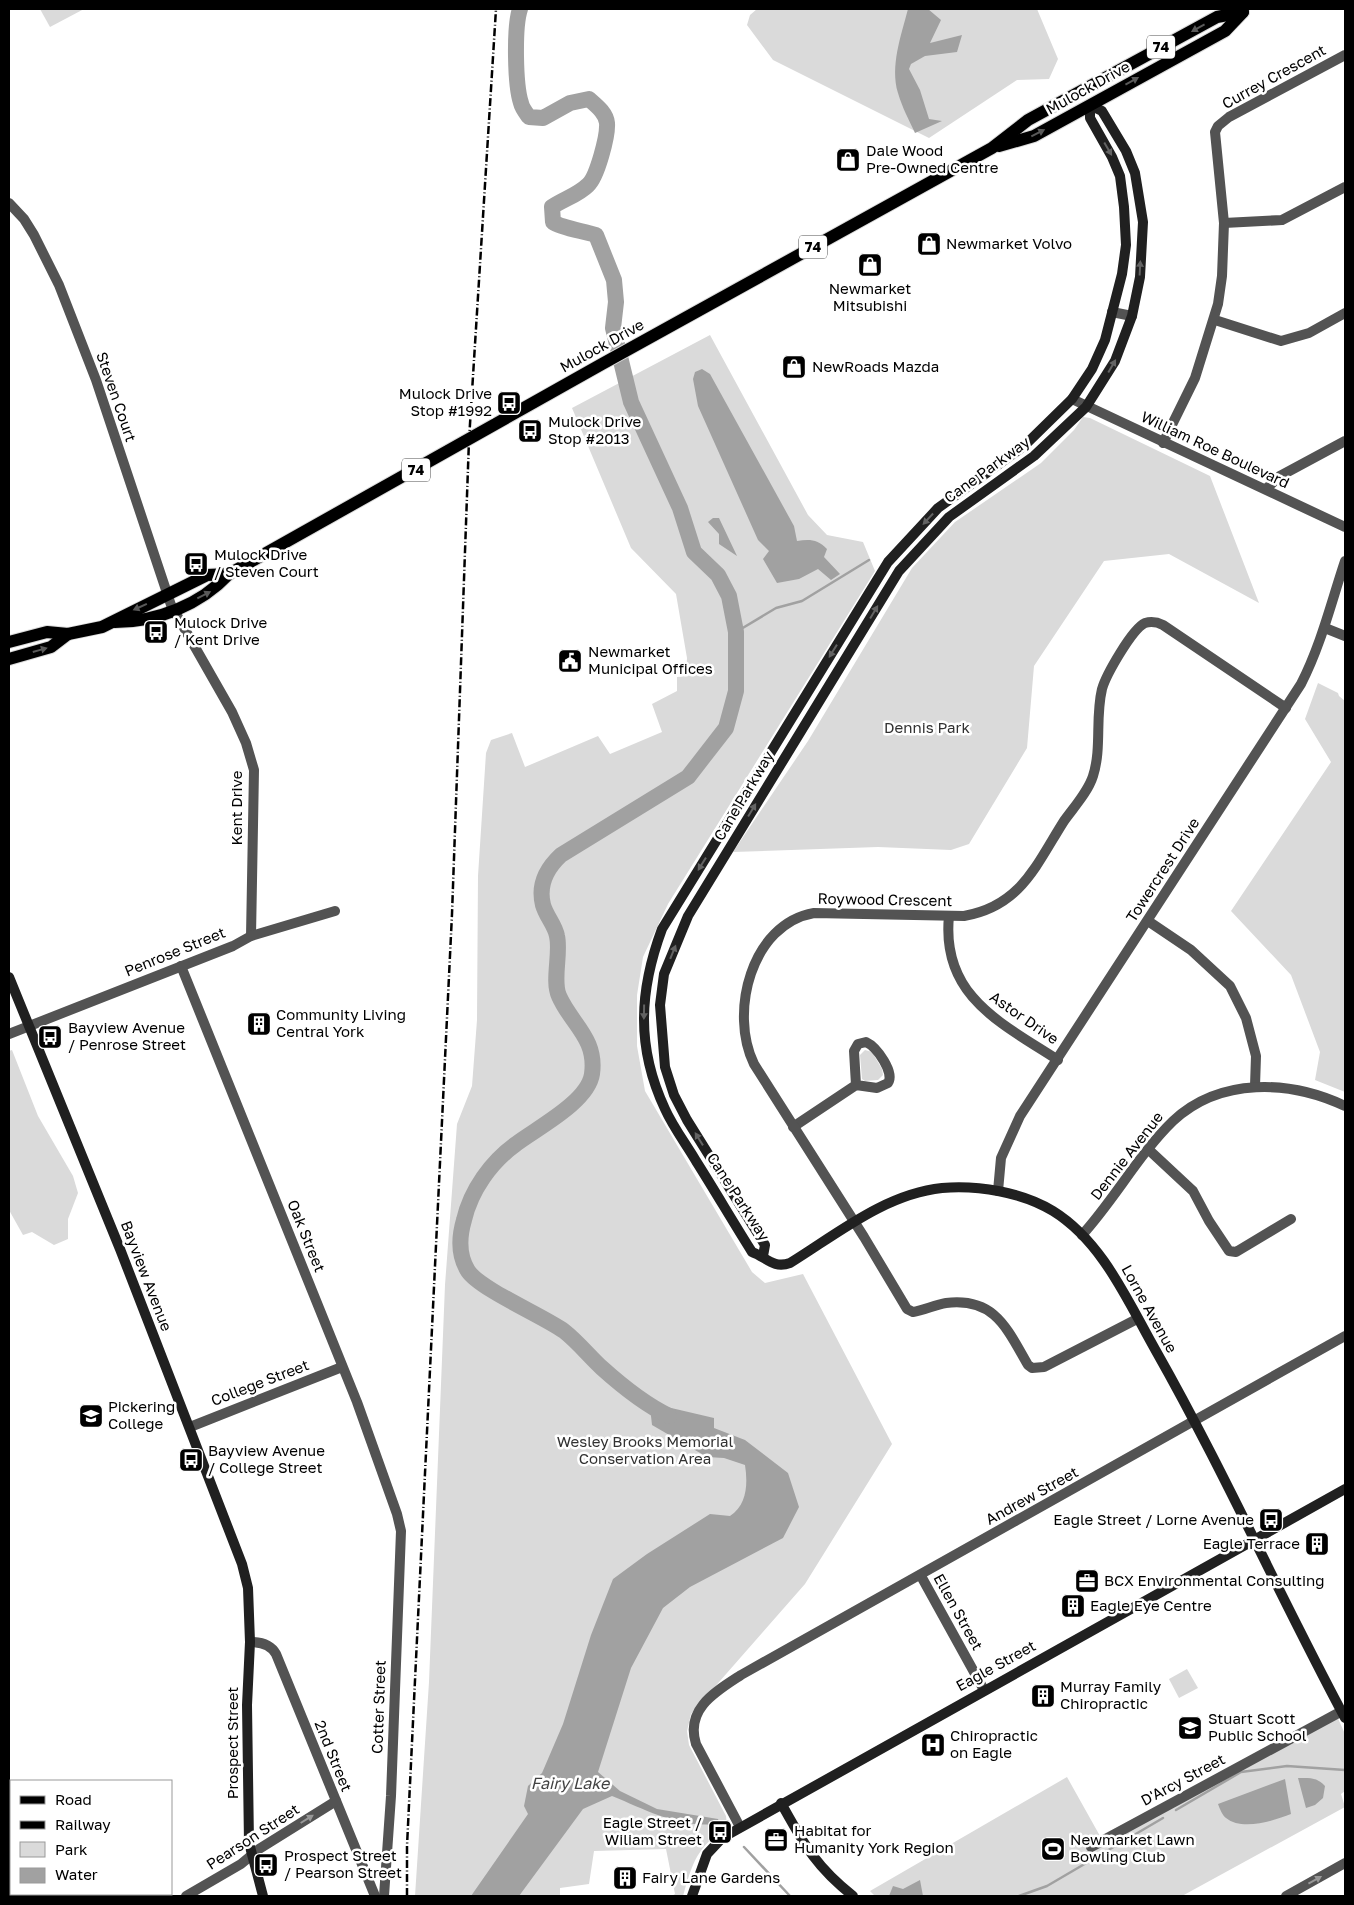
<svg xmlns="http://www.w3.org/2000/svg" width="1354" height="1905" font-family="'Golos Text',sans-serif">
	<style>
		.green { fill: #dadada }
		.water { fill: #a1a1a1 }
		.lines { fill: none; stroke-linecap: round; stroke-linejoin: round }
		.stream { stroke: #a1a1a1; stroke-width: 2.5 }
		.river { stroke: #a1a1a1; stroke-width: 16 }
		.primary-casing { stroke: #dbdbdb; stroke-width: 14 }
		.minor { stroke: #535353; stroke-width: 10 }
		.tertiary { stroke: #535353; stroke-width: 10 }
		.secondary { stroke: #202020; stroke-width: 10 }
		.primary { stroke: #000; stroke-width: 12 }
		.rail { stroke: #000; stroke-width: 2.5; stroke-dasharray: 8 2.5 1 2.5; stroke-linecap: butt }
		.oneway { fill: #595959 }
		.oneway2 { fill: #636363 }
		.oneway3 { fill: #989898 }
		.labels { text-anchor: middle; stroke-width: 5; stroke-linejoin: round; paint-order: stroke }
		.shield { fill: #fff; stroke: #4c4c4c; stroke-width: 1 }
		.shield-label { font-size: 14px; font-weight: bold; fill: #000 }
		.street-label { font-size: 15px; fill: #000; stroke: #fff }
		.poi-label { font-size: 15px; fill: #000; stroke: #fff; text-anchor: start }
		.park-label { font-size: 15px; fill: #313131; stroke: #fff }
		.water-label { font-size: 16px; font-style: italic; fill: #424242; stroke: #fff }
	</style>
	<rect width="100%" height="100%" fill="#fff"/>
	<g class="green">
		<polygon points="40,9 84,9 50,27"/>
		<polygon points="757,9 1037,9 1058,59 1049,79 1017,80 929,138 773,60 747,25 750,15"/>
		<path d="M710 335 808 515 827 535 863 542 875 571 668 904 643 957 637 995V1046L645 1091 752 1272 765 1283 803 1274 892 1444 805 1584 691 1714 687 1731 689 1745 726 1816 727 1825C696 1851 694 1858 683 1896H672L675 1894 666 1849 594 1851 589 1884 560 1888V1896H415L429 1682 445 1285 457 1124 472 1086 477 1020 478 876 486 753 491 740 512 733 525 767 598 736 610 754 662 732 652 704 677 691V677L686 676 687 658 676 594 631 548 572 408Z"/>
		<polygon points="1083,417 1090,418 1210,476 1259,603 1169,554 1104,561 1034,666 1027,748 969,844 951,850 878,847 733,852 808,741 912,568 955,522 1041,463 1074,430"/>
		<polygon points="1318,683 1338,693 1339,696 1345,701 1345,1092 1315,1080 1320,1052 1291,975 1231,911 1331,762 1305,719"/>
		<polygon points="12,1050 38,1116 73,1176 78,1193 68,1219 68,1239 54,1245 32,1232 23,1235 9,1210 9,1051"/>
		<polygon points="865,1050 872,1052 882,1069 883,1075 878,1080 865,1081 862,1079 860,1055"/>
		<polygon points="1187,1669 1198,1688 1179,1698 1169,1679"/>
		<polygon points="1336,1714 1345,1734 1345,1791 1341,1794 1345,1807 1182,1896 875,1896 870,1891 1067,1777 1100,1836"/>
	</g>
	<g class="water">
		<path d="M908 9H928L941 20 930 43 962 35 957 52 925 56 911 64 909 69 920 90 929 119 942 121 915 133C909 120 902 107 898 93 890 66 901 36 908 9Z"/>
		<path d="M702 369 710 374 794 526 797 541C809 539 818 539 827 549L824 557 840 574 831 580 818 569 799 579 777 583 763 559 769 551 758 540 698 406 693 379 695 372Z"/>
		<polygon points="713,518 719,518 737,556 719,544 719,534 708,522"/>
		<path d="M650 1407H667L714 1418V1428L745 1440 788 1473 799 1507 783 1538 690 1587 663 1608 631 1668 598 1772 620 1791 657 1809 718 1819 720 1824C677 1828 649 1811 612 1796L583 1809 519 1896H471L528 1814 524 1806 528 1786 542 1773 563 1724 591 1635 613 1579 647 1554 710 1514 730 1516C747 1505 748 1484 745 1465L724 1458 707 1457 652 1425Z"/>
		<path d="M1298 1778C1309 1778 1317 1777 1325 1786L1323 1798 1315 1805 1306 1808Z"/>
		<path d="M1285 1779 1291 1814C1273 1821 1242 1831 1226 1818 1222 1815 1220 1809 1218 1804Z"/>
		<polygon points="920,1880 923,1896 889,1896 893,1886 903,1889"/>
	</g>
	<g class="lines">
		<g class="stream">
			<polyline points="736,632 776,608 802,601 869,560"/>
			<polyline points="1176,1810 1241,1772 1287,1766 1345,1770"/>
			<polyline points="744,1847 790,1896"/>
			<polyline points="1019,1896 1047,1886 1163,1818"/>
		</g>
		<path class="river" d="M520 9C514 27 515 85 521 103 522 108 526 113 529 117L543 118 570 103 589 99C597 106 606 113 607 123 608 136 597 177 588 185 578 195 564 199 552 207L553 222C561 228 584 231 596 235L614 280 616 302 613 328 631 402 680 508 694 552 718 575 729 596 736 632V691L726 728 688 777 561 855C547 868 538 885 543 905 546 916 555 925 557 936 561 953 552 981 559 996 571 1024 597 1038 592 1074 588 1102 537 1128 516 1144 491 1162 471 1190 464 1220 459 1237 458 1255 468 1271 480 1289 543 1316 564 1331 578 1342 589 1356 602 1368 622 1386 644 1404 669 1416"/>
		<defs>
			<g id="primary">
				<polyline points="999,146 1034,136 1225,31 1243,12"/>
				<path d="M115 622C157 622 200 605 229 574L602 364 992 148 1028 120 1217 17 1243 12"/>
				<polyline points="9,642 47,632 68,634 102,627 207,575 229,574"/>
				<polyline points="9,659 51,647 68,634"/>
			</g>
		</defs>
		<use href="#primary" class="primary-casing"/>
		<g class="minor">
			<polyline points="9,203 24,219 34,235 59,285 96,380 171,605 232,712 246,743 254,770 251,936"/>
			<polyline points="1224,223 1282,220 1345,187"/>
			<polyline points="1112,312 1132,316"/>
			<polyline points="1215,320 1281,341 1309,333 1345,313"/>
			<polyline points="1163,443 1195,378 1218,304 1222,276 1224,223 1215,132 1218,126 1229,117 1345,55"/>
			<polyline points="1266,489 1280,476 1345,441"/>
			<polyline points="1325,628 1345,636"/>
			<path d="M949 916C941 996 1001 1023 1058 1060"/>
			<polyline points="1148,921 1191,950 1230,986 1246,1018 1256,1056 1255,1086"/>
			<polyline points="181,966 357,1402 397,1514 401,1531 391,1796 384,1896"/>
			<polyline points="9,1034 233,946 251,936 335,911"/>
			<path d="M793 1127 856 1085 877 1088 888 1083C895 1073 877 1047 866 1042L858 1044 854 1051 856 1085"/>
			<polyline points="1149,1150 1193,1191 1209,1221 1229,1251 1236,1252 1291,1219"/>
			<path d="M998 1191 1001 1158 1020 1116 1301 684C1321 645 1331 603 1345 561"/>
			<path d="M1082 1235C1114 1200 1139 1154 1173 1121 1220 1077 1290 1080 1345 1106"/>
			<path d="M1137 1319 1044 1367 1032 1368 1028 1365C1007 1329 995 1297 946 1303 935 1305 924 1310 913 1312L907 1309 864 1237 754 1064C729 1013 751 924 814 913L964 916C1021 906 1036 865 1064 821 1074 807 1088 792 1093 776 1102 748 1095 718 1102 689 1106 675 1132 629 1145 623 1152 621 1157 622 1163 625L1286 708"/>
			<polyline points="190,1427 342,1367"/>
			<polyline points="921,1576 984,1690"/>
			<path d="M250 1642C261 1642 271 1645 276 1654L375 1896"/>
			<path d="M740 1827 696 1744C685 1709 715 1692 741 1675L1345 1336"/>
			<polyline points="1091,1847 1342,1711"/>
			<polyline points="186,1896 241,1864 259,1849 336,1801"/>
			<polyline points="1286,1896 1345,1863"/>
		</g>
		<polyline class="tertiary" points="1072,399 1345,527"/>
		<g class="secondary">
			<polyline points="9,977 120,1249 242,1564 248,1588 250,1642 247,1705 249,1843 263,1896"/>
			<path d="M763 1256 765 1245 687 1120 674 1095 665 1067 660 1005 664 974 688 916 899 571 949 517 1034 456 1086 407 1115 361 1132 316 1140 277 1143 222 1135 173 1126 151 1102 111 1090 105V118L1112 157 1120 176 1124 207 1126 245 1122 274 1105 340 1092 369 1072 399 1024 446 938 508 888 562 662 929C639 991 636 1047 665 1109 673 1127 686 1144 696 1161 715 1191 733 1222 752 1252 766 1257 773 1269 790 1263 837 1234 885 1194 942 1188 978 1185 1022 1192 1053 1211 1103 1242 1128 1302 1156 1351 1224 1471 1280 1597 1345 1718"/>
			<path d="M781 1803C804 1844 815 1866 853 1896"/>
			<polyline points="692,1896 707,1854 722,1838 1345,1489"/>
		</g>
		<use href="#primary" class="primary"/>
		<polyline class="rail" points="407,1896 407,1846 452,914 469,440 496,9"/>
	</g>
	<defs><path id="oneway-solid" d="M-6-.8H1V-3.2L6.5 0L1 3.2V.8H-6Z" transform="scale(1.25)"/></defs>
	<g class="oneway">
		<use href="#oneway-solid" transform="translate(1198 28) rotate(151)"/>
		<use href="#oneway-solid" transform="translate(1132 81) rotate(-29)"/>
		<use href="#oneway-solid" transform="translate(1038 133) rotate(-27)"/>
		<use href="#oneway-solid" transform="translate(204 595) rotate(-27)"/>
		<use href="#oneway-solid" transform="translate(140 607) rotate(156)"/>
		<use href="#oneway-solid" transform="translate(40 650) rotate(-16)"/>
	</g>
	<g class="oneway2">
		<use href="#oneway-solid" transform="translate(1108 149) rotate(60)"/>
		<use href="#oneway-solid" transform="translate(1140 268) rotate(-87)"/>
		<use href="#oneway-solid" transform="translate(1112 366) rotate(-60)"/>
		<use href="#oneway-solid" transform="translate(928 519) rotate(133)"/>
		<use href="#oneway-solid" transform="translate(874 612) rotate(-59)"/>
		<use href="#oneway-solid" transform="translate(833 651) rotate(122)"/>
		<use href="#oneway-solid" transform="translate(752 810) rotate(-59)"/>
		<use href="#oneway-solid" transform="translate(702 864) rotate(122)"/>
		<use href="#oneway-solid" transform="translate(673 952) rotate(-68)"/>
		<use href="#oneway-solid" transform="translate(644 1012) rotate(91)"/>
		<use href="#oneway-solid" transform="translate(699 1139) rotate(-122)"/>
	</g>
	<g class="oneway3">
		<use href="#oneway-solid" transform="translate(307 1819) rotate(-32)"/>
		<use href="#oneway-solid" transform="translate(1315 1880) rotate(-29)"/>
	</g>
	<defs>
		<symbol id="shop-square" viewBox="-11 -11 22 22"><rect x="-9" y="-9" width="18" height="18" rx="4" fill="#000" stroke="#fff"/><path d="M-5-2.5h2.3a2.7 3.5 0 0 1 5.4 0H5L5.5 6h-11ZM-1.5-2.5h3a1.5 2.3 0 0 0-3 0Z" fill="#fff"/></symbol>
		<symbol id="bus-square" viewBox="-11 -11 22 22"><rect x="-9" y="-9" width="18" height="18" rx="4" fill="#000" stroke="#fff"/><path d="M-5-6H5V4H4V6H2V4H-2V6H-4V4H-5ZM-3.5-4V0h7V-4ZM-3.5 1.2v1.5H-2V1.2ZM2 1.2v1.5H3.5V1.2Z" fill="#fff"/></symbol>
		<symbol id="civic-square" viewBox="-11 -11 22 22"><rect x="-9" y="-9" width="18" height="18" rx="4" fill="#000" stroke="#fff"/><path d="M-.6-6.5H3V-4.5H.6V-3L4-1V1h2V6H-6V1h2V-1L-.6-3ZM-1.2 2.5V6h2.4V2.5Z" fill="#fff"/></symbol>
		<symbol id="building-square" viewBox="-11 -11 22 22"><rect x="-9" y="-9" width="18" height="18" rx="4" fill="#000" stroke="#fff"/><path d="M-4-6H4V6H1V3H-1V6H-4ZM-2.5-4.3h1.7v1.8h-1.7ZM.8-4.3h1.7v1.8H.8ZM-2.5-1h1.7V.8h-1.7ZM.8-1h1.7V.8H.8Z" fill="#fff"/></symbol>
		<symbol id="school-square" viewBox="-11 -11 22 22"><rect x="-9" y="-9" width="18" height="18" rx="4" fill="#000" stroke="#fff"/><path d="M0-5L7-2L0 1L-7-2ZM-4 1L0 2.5L4 1V4Q0 6-4 4Z" fill="#fff"/></symbol>
		<symbol id="office-square" viewBox="-11 -11 22 22"><rect x="-9" y="-9" width="18" height="18" rx="4" fill="#000" stroke="#fff"/><path d="M-6-3h4V-5.5h4V-3h4V5H-6ZM-1-4.5V-3h2v-1.5ZM-6 0V1H6V0Z" fill="#fff"/></symbol>
		<symbol id="hospital-square" viewBox="-11 -11 22 22"><rect x="-9" y="-9" width="18" height="18" rx="4" fill="#000" stroke="#fff"/><path d="M-5-5h3v3.5h4V-5h3V5h-3V1.5h-4V5h-3Z" fill="#fff"/></symbol>
		<symbol id="stadium-square" viewBox="-11 -11 22 22"><rect x="-9" y="-9" width="18" height="18" rx="4" fill="#000" stroke="#fff"/><path d="M0-5a6.5 5 0 1 0 0 10a6.5 5 0 1 0 0-10ZM-3.5-1.8h7v3.6h-7Z" fill="#fff"/></symbol>
	</defs>
	<g fill-rule="evenodd">
		<use href="#shop-square" x="834" y="146" width="28" height="28"/>
		<use href="#shop-square" x="915" y="230" width="28" height="28"/>
		<use href="#shop-square" x="856" y="251" width="28" height="28"/>
		<use href="#shop-square" x="780" y="353" width="28" height="28"/>
		<use href="#bus-square" x="495" y="389" width="28" height="28"/>
		<use href="#bus-square" x="516" y="417" width="28" height="28"/>
		<use href="#bus-square" x="182" y="550" width="28" height="28"/>
		<use href="#bus-square" x="142" y="618" width="28" height="28"/>
		<use href="#civic-square" x="556" y="647" width="28" height="28"/>
		<use href="#building-square" x="245" y="1010" width="28" height="28"/>
		<use href="#bus-square" x="36" y="1023" width="28" height="28"/>
		<use href="#school-square" x="77" y="1402" width="28" height="28"/>
		<use href="#bus-square" x="177" y="1446" width="28" height="28"/>
		<use href="#bus-square" x="1257" y="1506" width="28" height="28"/>
		<use href="#building-square" x="1303" y="1530" width="28" height="28"/>
		<use href="#office-square" x="1073" y="1567" width="28" height="28"/>
		<use href="#building-square" x="1059" y="1592" width="28" height="28"/>
		<use href="#building-square" x="1029" y="1682" width="28" height="28"/>
		<use href="#school-square" x="1176" y="1714" width="28" height="28"/>
		<use href="#hospital-square" x="919" y="1731" width="28" height="28"/>
		<use href="#bus-square" x="706" y="1818" width="28" height="28"/>
		<use href="#office-square" x="762" y="1826" width="28" height="28"/>
		<use href="#stadium-square" x="1039" y="1835" width="28" height="28"/>
		<use href="#bus-square" x="252" y="1851" width="28" height="28"/>
		<use href="#building-square" x="611" y="1864" width="28" height="28"/>
	</g>
	<g class="labels">
		<g class="shield">
			<rect x="1147" y="35.5" width="28" height="23" rx="4"/>
			<rect x="799" y="235.5" width="28" height="23" rx="4"/>
			<rect x="402" y="458.5" width="28" height="23" rx="4"/>
		</g>
		<g class="shield-label">
			<text x="1161" y="52">74</text>
			<text x="813" y="252">74</text>
			<text x="416" y="475">74</text>
		</g>
		<g class="street-label">
			<text transform="translate(1274 77) rotate(-29)" y="5">Currey Crescent</text>
			<text transform="translate(1088 88) rotate(-29)" y="5">Mulock Drive</text>
			<text transform="translate(602 346) rotate(-29)" y="5">Mulock Drive</text>
			<text transform="translate(116 397) rotate(71)" y="5">Steven Court</text>
			<text transform="translate(1215 450) rotate(25)" y="5">William Roe Boulevard</text>
			<text transform="translate(987 470) rotate(-36)" y="5">Cane Parkway</text>
			<text transform="translate(744 796) rotate(-59)" y="5">Cane Parkway</text>
			<text transform="translate(237 808) rotate(-90)" y="5">Kent Drive</text>
			<text transform="translate(1163 870) rotate(-57)" y="5">Towercrest Drive</text>
			<text transform="translate(885 900) rotate(1)" y="5">Roywood Crescent</text>
			<text transform="translate(175 952) rotate(-22)" y="5">Penrose Street</text>
			<text transform="translate(1024 1018) rotate(35)" y="5">Astor Drive</text>
			<text transform="translate(1127 1156) rotate(-52)" y="5">Dennie Avenue</text>
			<text transform="translate(738 1197) rotate(57)" y="5">Cane Parkway</text>
			<text transform="translate(306 1236) rotate(68)" y="5">Oak Street</text>
			<text transform="translate(146 1276) rotate(69)" y="5">Bayview Avenue</text>
			<text transform="translate(1149 1309) rotate(61)" y="5">Lorne Avenue</text>
			<text transform="translate(260 1383) rotate(-21)" y="5">College Street</text>
			<text transform="translate(1032 1496) rotate(-29)" y="5">Andrew Street</text>
			<text transform="translate(958 1612) rotate(61)" y="5">Ellen Street</text>
			<text transform="translate(996 1666) rotate(-29)" y="5">Eagle Street</text>
			<text transform="translate(379 1707) rotate(-88)" y="5">Cotter Street</text>
			<text transform="translate(233 1743) rotate(-90)" y="5">Prospect Street</text>
			<text transform="translate(333 1756) rotate(68)" y="5">2nd Street</text>
			<text transform="translate(1183 1780) rotate(-28)" y="5">D'Arcy Street</text>
			<text transform="translate(253 1837) rotate(-33)" y="5">Pearson Street</text>
		</g>
		<g class="poi-label">
			<text x="866" y="156">Dale Wood<tspan x="866" dy="17">Pre-Owned Centre</tspan></text>
			<text x="946" y="249">Newmarket Volvo</text>
			<text x="870" y="294" text-anchor="middle">Newmarket<tspan x="870" dy="17">Mitsubishi</tspan></text>
			<text x="812" y="372">NewRoads Mazda</text>
			<text x="492" y="399" text-anchor="end">Mulock Drive<tspan x="492" dy="17">Stop #1992</tspan></text>
			<text x="548" y="427">Mulock Drive<tspan x="548" dy="17">Stop #2013</tspan></text>
			<text x="214" y="560">Mulock Drive<tspan x="214" dy="17">/ Steven Court</tspan></text>
			<text x="174" y="628">Mulock Drive<tspan x="174" dy="17">/ Kent Drive</tspan></text>
			<text x="588" y="657">Newmarket<tspan x="588" dy="17">Municipal Offices</tspan></text>
			<text x="276" y="1020">Community Living<tspan x="276" dy="17">Central York</tspan></text>
			<text x="68" y="1033">Bayview Avenue<tspan x="68" dy="17">/ Penrose Street</tspan></text>
			<text x="108" y="1412">Pickering<tspan x="108" dy="17">College</tspan></text>
			<text x="208" y="1456">Bayview Avenue<tspan x="208" dy="17">/ College Street</tspan></text>
			<text x="1254" y="1525" text-anchor="end">Eagle Street / Lorne Avenue</text>
			<text x="1300" y="1549" text-anchor="end">Eagle Terrace</text>
			<text x="1104" y="1586">BCX Environmental Consulting</text>
			<text x="1090" y="1611">Eagle Eye Centre</text>
			<text x="1060" y="1692">Murray Family<tspan x="1060" dy="17">Chiropractic</tspan></text>
			<text x="1208" y="1724">Stuart Scott<tspan x="1208" dy="17">Public School</tspan></text>
			<text x="950" y="1741">Chiropractic<tspan x="950" dy="17">on Eagle</tspan></text>
			<text x="702" y="1828" text-anchor="end">Eagle Street /<tspan x="702" dy="17">Wiliam Street</tspan></text>
			<text x="794" y="1836">Habitat for<tspan x="794" dy="17">Humanity York Region</tspan></text>
			<text x="1070" y="1845">Newmarket Lawn<tspan x="1070" dy="17">Bowling Club</tspan></text>
			<text x="284" y="1861">Prospect Street<tspan x="284" dy="17">/ Pearson Street</tspan></text>
			<text x="642" y="1883">Fairy Lane Gardens</text>
		</g>
		<g class="park-label">
			<text x="927" y="733">Dennis Park</text>
			<text x="645" y="1447">Wesley Brooks Memorial<tspan x="645" dy="17">Conservation Area</tspan></text>
		</g>
		<g class="water-label">
			<text x="570" y="1789">Fairy Lake</text>
		</g>
	</g>
	<rect width="1354" height="1905" fill="none" stroke="#000000" stroke-width="20"/>
	<rect x="10" y="1780" width="162" height="115" fill="#ffffff" stroke="#999999"/>
	<rect x="20" y="1796" width="25" height="8" fill="#000000" stroke="#999999"/>
	<text x="55" y="1805" font-size="15" fill="#000000">Road</text>
	<rect x="20" y="1821" width="25" height="8" fill="#000000" stroke="#999999"/>
	<text x="55" y="1830" font-size="15" fill="#000000">Railway</text>
	<rect x="20" y="1842" width="25" height="15" fill="#dadada" stroke="#999999"/>
	<text x="55" y="1855" font-size="15" fill="#000000">Park</text>
	<rect x="20" y="1868" width="25" height="15" fill="#a1a1a1" stroke="#999999"/>
	<text x="55" y="1880" font-size="15" fill="#000000">Water</text>
</svg>
